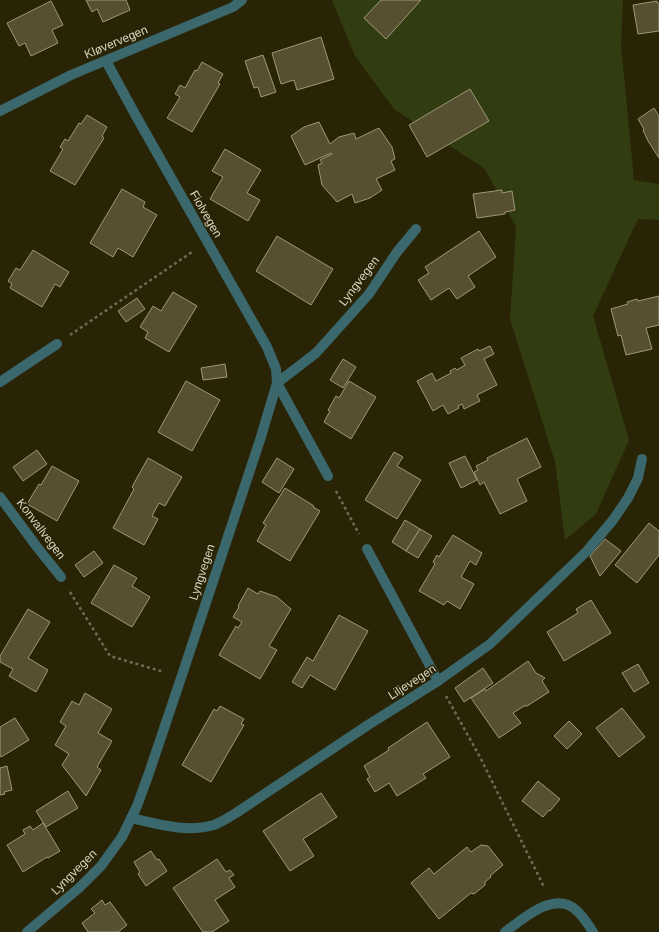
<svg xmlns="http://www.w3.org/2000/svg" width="659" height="932" font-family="Arial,sans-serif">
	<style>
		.green { fill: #313c10 }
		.building { fill: #564f31; stroke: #9f9877 }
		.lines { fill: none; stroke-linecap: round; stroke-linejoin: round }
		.path { stroke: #706c53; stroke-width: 2.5; stroke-dasharray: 3 3; stroke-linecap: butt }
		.minor { stroke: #3a686c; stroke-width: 10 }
		.labels { text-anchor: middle; stroke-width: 3; stroke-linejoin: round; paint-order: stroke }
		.street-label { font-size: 12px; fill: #d8d5c4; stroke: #2a2406 }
	</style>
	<rect width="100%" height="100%" fill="#2a2406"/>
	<polygon class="green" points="332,0 623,0 621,45 634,180 659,184 659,220 638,219 593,316 629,440 596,514 565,540 555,462 510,319 516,227 485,169 394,109 355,56"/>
	<g class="building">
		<polygon points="86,0 126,0 130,10 103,22 97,9 92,12"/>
		<polygon points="381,0 421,0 386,39 364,18"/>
		<polygon points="51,1 63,25 52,30 58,43 31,56 25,43 19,46 7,23"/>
		<polygon points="657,1 657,3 659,3 659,31 638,34 633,5"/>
		<polygon points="321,37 334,79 297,90 294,80 281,84 272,53"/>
		<polygon points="263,55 276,92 261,97 258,87 254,88 245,61"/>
		<polygon points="202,62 223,74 218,83 220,84 192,132 167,118 180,97 175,94 180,85 185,88 195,70 197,71"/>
		<polygon points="470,89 489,121 427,157 409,125"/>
		<polygon points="654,108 659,116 659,158 648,141 643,130 644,129 638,119"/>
		<polygon points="87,115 107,127 102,136 104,138 75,185 50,171 63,149 60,147 65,139 68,141 79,123 81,124"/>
		<polygon points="319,122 330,144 339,137 354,133 356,139 379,128 392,147 395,159 391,161 395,170 376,179 382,190 370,198 355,203 352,194 337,202 322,185 318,165 322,163 320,160 332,154 331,153 305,165 291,136 304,127"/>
		<polygon points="225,149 261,170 247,193 260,200 248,221 210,199 223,177 212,171"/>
		<polygon points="122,189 145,202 143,207 157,215 133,257 118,248 113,257 90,243"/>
		<polygon points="502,190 502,193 512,191 515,210 505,212 505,214 477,218 473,194"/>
		<polygon points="479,231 496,257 468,276 475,287 457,299 449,288 431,300 418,280 429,273 425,267"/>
		<polygon points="277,236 333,269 311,305 256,271"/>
		<polygon points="33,250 69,272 60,287 55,284 42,307 10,288 12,284 8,281 16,268 20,270"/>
		<polygon points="173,292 197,306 169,352 145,338 148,332 140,327 153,306 161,311"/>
		<polygon points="659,296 659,325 646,328 652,349 626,355 621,335 618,336 611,309 628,304 627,302 637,299 638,301"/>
		<polygon points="137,298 145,309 126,322 118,311"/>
		<polygon points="490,346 494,354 484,359 497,385 477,395 480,401 464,409 462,404 458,406 459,408 448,414 443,405 433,411 417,381 432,373 436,381 451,373 450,371 455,368 457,370 465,365 461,358 478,349 479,351"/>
		<polygon points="343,359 356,367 343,388 330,380"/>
		<polygon points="225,364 227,377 203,380 201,368"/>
		<polygon points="186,381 220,400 192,451 158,432"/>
		<polygon points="349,381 376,397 351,439 324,422 330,411 328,410 336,396 339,398"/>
		<polygon points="527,438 541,467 517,479 527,501 500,514 484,482 480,485 474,472 478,470 476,466 488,460 487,458"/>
		<polygon points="37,450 47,464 23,481 13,467"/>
		<polygon points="394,452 403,457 397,466 421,480 397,519 365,500"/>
		<polygon points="465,456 477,480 461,488 449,463"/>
		<polygon points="148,458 182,477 165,506 159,503 152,516 158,519 144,545 113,528 134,489 132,487"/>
		<polygon points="277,458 294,469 279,493 262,482"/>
		<polygon points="52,466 79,481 57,521 27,504 39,484 41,485"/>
		<polygon points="285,488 314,506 313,507 320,511 290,561 257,541 266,525 263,523"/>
		<polygon points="405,520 420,529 406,551 392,542"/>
		<polygon points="649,523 659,531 659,555 637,583 615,565"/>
		<polygon points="420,529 432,536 418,558 406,551"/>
		<polygon points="453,535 482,553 476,565 470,561 461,577 474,584 460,609 447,601 444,605 419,591 435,564 433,562 437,555 439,557"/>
		<polygon points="605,539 621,551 600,576 590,556"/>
		<polygon points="94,551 103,563 84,577 75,565"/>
		<polygon points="114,565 137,578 132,586 150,597 132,627 91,603"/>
		<polygon points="248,588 258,594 260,591 277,597 291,609 269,646 277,650 260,679 219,655 236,626 238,628 242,622 233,617 239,607 238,606"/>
		<polygon points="591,600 611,633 564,661 547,632 578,613 576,609"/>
		<polygon points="28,609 50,622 28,658 48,670 36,692 9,676 13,669 0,662 0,656"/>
		<polygon points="339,615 368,631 335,690 310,675 302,688 292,682 307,657 313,661"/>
		<polygon points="528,661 536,673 545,678 542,681 549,692 527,706 524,706 513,713 521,723 499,738 471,698 485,689 486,691"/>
		<polygon points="638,664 649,683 634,692 622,673"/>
		<polygon points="483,668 493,683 464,702 455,688"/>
		<polygon points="85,693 112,709 98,733 112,741 97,767 101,770 86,796 62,765 69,754 55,745 66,726 60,722 72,701 79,705"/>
		<polygon points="220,706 244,719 241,724 244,725 211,782 182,765 214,709 217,711"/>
		<polygon points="622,708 645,737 619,757 596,728"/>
		<polygon points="15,718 29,740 1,757 0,755 0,727"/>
		<polygon points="569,721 582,734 567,749 554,736"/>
		<polygon points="427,722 450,757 423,774 426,778 397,796 389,783 375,792 367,779 370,777 364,766 389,750 388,748"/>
		<polygon points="7,766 12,790 4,792 5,794 0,795 0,768"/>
		<polygon points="538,781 560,799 550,811 549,810 543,817 522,801"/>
		<polygon points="68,791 78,808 46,827 36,811"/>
		<polygon points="321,793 337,817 303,839 314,856 290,871 263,831"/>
		<polygon points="43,823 60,851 48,858 47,857 23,872 7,845 25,834 23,830 30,826 33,830"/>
		<polygon points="481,845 488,846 503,865 490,876 491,877 485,882 485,885 474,894 471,893 439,919 411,883 429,868 434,874 467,847 471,852"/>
		<polygon points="151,851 157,860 159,859 167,871 146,886 138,874 140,872 134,862"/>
		<polygon points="217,859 226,872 230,870 234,875 229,878 235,887 215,900 229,921 212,932 203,932 173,888"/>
		<polygon points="102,900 105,905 110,902 127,925 118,932 88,932 82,923 95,913 91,909"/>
	</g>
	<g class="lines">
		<g class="path">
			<polyline points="70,335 192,252"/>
			<polyline points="336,491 359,534"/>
			<polyline points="70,592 110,656 164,672"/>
			<polyline points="446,696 480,757 544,887"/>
		</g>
		<g class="minor">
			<polyline points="106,61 136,116 267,347 276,369 277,383 328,476"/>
			<polyline points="0,111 71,75 233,7 242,0"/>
			<polyline points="0,382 57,344"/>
			<polyline points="0,497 37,547 61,577"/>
			<polyline points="367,549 438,681"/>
			<path d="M131 818C158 824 186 833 214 825 222 822 229 817 236 813L368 725 438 681 490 644 587 551 613 520 628 498 638 478 642 459"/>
			<polyline points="27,932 79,888 101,866 122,837 137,806 149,773 181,678 260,440 277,383 316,353 369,294 397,252 416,229"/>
			<path d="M505 932C523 919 554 890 576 910 583 916 588 924 593 932"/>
		</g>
	</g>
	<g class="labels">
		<g class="street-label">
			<text transform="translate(116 42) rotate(-23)" y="4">Kløvervegen</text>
			<text transform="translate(206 214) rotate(60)" y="4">Fiolvegen</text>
			<text transform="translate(359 281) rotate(-53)" y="4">Lyngvegen</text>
			<text transform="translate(41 529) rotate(53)" y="4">Konvallvegen</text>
			<text transform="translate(202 572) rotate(-72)" y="4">Lyngvegen</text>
			<text transform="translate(412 682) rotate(-33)" y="4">Liljevegen</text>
			<text transform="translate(74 872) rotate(-45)" y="4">Lyngvegen</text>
		</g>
	</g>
</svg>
